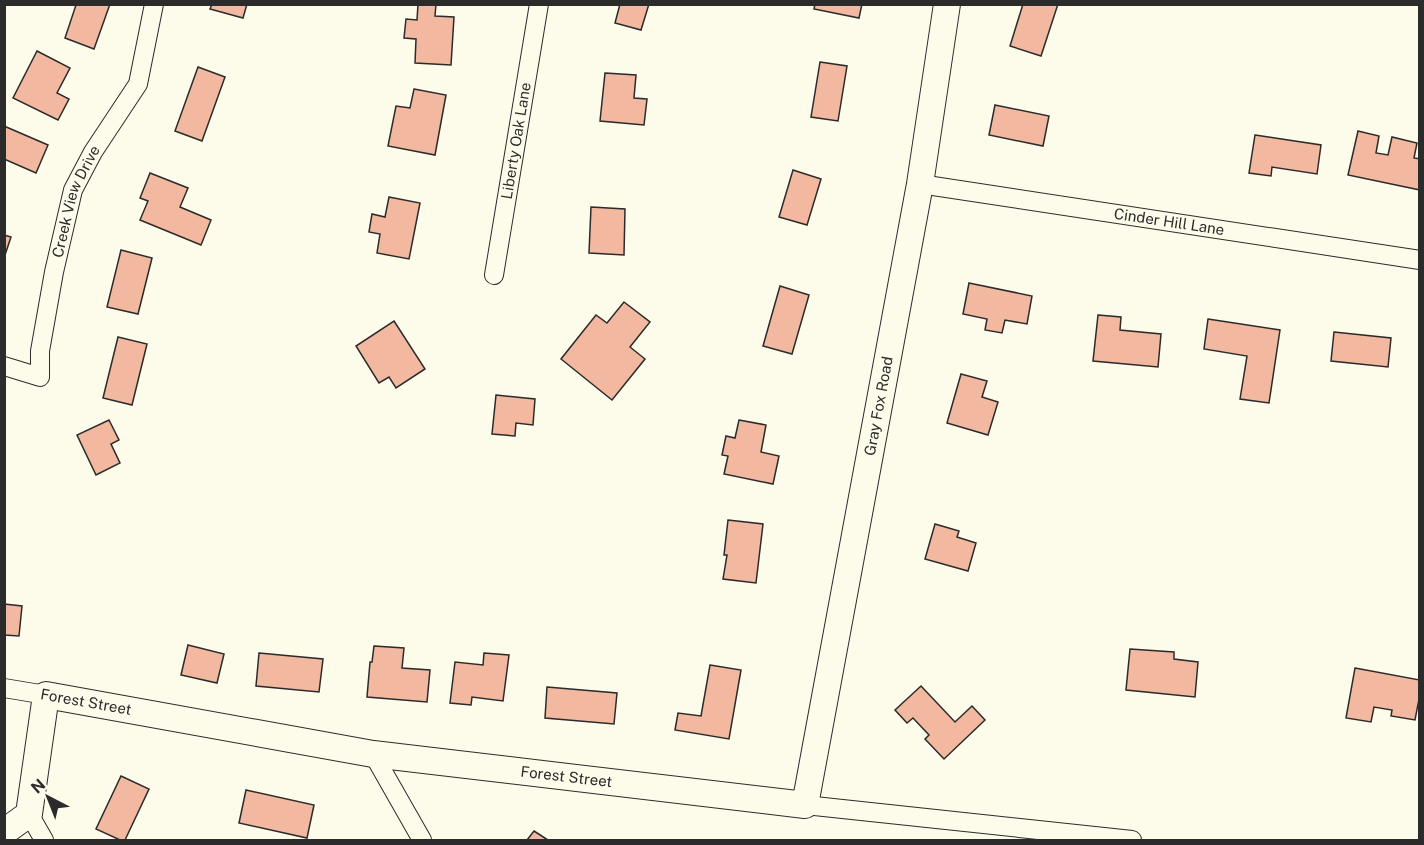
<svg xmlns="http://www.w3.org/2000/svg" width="1424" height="845" font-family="'Public Sans',sans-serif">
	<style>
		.building { fill: #f2b8a0; stroke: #2b2b2b; stroke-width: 1.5 }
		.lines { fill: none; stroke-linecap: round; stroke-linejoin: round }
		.street-casing { stroke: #2b2b2b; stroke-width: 20 }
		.secondary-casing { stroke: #2b2b2b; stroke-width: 28 }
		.street { stroke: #fdfbea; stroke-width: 18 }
		.secondary { stroke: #fdfbea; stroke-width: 26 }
		.labels { text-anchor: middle; stroke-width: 4.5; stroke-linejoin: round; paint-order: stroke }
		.street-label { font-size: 15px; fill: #2b2b2b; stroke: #fdfbea }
	</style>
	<rect width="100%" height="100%" fill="#fdfbea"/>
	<g class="building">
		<polygon points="74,4 110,4 94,49 65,38 76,5"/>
		<polygon points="212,4 247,4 243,18 210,9"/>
		<polygon points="418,4 436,4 435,16 454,17 451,65 415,63 416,39 404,38 406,19 417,20"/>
		<polygon points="620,4 649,4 641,30 615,23"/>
		<polygon points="815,4 862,4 859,18 814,9"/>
		<polygon points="1023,4 1058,4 1041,56 1010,46"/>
		<polygon points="37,51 70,68 57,93 69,99 58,120 13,98"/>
		<polygon points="820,62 847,66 838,121 811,117"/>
		<polygon points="198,67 225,77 202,141 175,131"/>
		<polygon points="605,73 636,75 634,98 647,99 644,125 600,121"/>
		<polygon points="414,89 446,95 435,155 388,146 396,106 410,108"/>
		<polygon points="995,105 1049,116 1043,146 989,135"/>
		<polygon points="4,126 48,145 36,173 4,159"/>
		<polygon points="1358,131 1379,136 1376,153 1388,155 1392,137 1417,143 1414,158 1420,159 1420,190 1348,175"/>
		<polygon points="1255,135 1321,145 1317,174 1272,167 1271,176 1249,173"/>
		<polygon points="793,170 821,179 807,225 779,217"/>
		<polygon points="150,173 188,188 180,207 211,220 201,245 140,220 148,201 140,198"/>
		<polygon points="389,197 420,203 409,259 377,253 380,234 369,232 372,214 385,217"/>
		<polygon points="591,207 625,209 624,255 589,253"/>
		<polygon points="4,235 11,237 4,258"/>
		<polygon points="121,250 152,258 138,314 107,307"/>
		<polygon points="969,283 1032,296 1027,324 1005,320 1002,333 985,330 987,319 963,314"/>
		<polygon points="780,286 809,295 792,354 763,346"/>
		<polygon points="624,302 650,322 630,347 645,359 612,400 561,359 596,315 607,323"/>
		<polygon points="1098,315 1121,317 1120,330 1161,334 1158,367 1093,361"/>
		<polygon points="1208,319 1280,330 1269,403 1240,399 1247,356 1204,349"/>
		<polygon points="394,321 425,369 396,388 389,377 379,383 356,346"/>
		<polygon points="1334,332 1391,338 1388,367 1331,361"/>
		<polygon points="118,337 147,344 132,405 103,398"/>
		<polygon points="961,374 987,381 982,397 998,402 988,435 947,423"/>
		<polygon points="496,395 535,399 533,425 516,423 515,436 492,434"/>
		<polygon points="109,420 119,440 111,444 120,463 96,475 77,435"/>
		<polygon points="739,420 766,425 761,452 779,456 773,484 724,474 728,456 722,455 726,436 735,438"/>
		<polygon points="728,520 763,524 756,583 723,579 727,555 724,555"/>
		<polygon points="935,524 959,531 957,537 976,543 968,571 925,559"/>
		<polygon points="4,604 22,606 19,636 4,635"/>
		<polygon points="188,645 224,654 217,683 181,675"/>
		<polygon points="374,646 404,648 402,668 430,670 427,702 367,697 370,662 372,662"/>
		<polygon points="1130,649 1174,652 1174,659 1198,662 1195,697 1126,690"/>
		<polygon points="259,653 323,659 319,692 256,686"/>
		<polygon points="484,653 509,655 503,701 472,697 471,705 450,703 455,662 483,665"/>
		<polygon points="710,665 741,670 729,739 675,730 678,713 701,716"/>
		<polygon points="1355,668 1420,680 1420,694 1415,720 1391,716 1392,710 1374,707 1371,722 1346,718"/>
		<polygon points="921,686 955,722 972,706 985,720 944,759 925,739 929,735 913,718 907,723 895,710"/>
		<polygon points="547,687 617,693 614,724 545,718"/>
		<polygon points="121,776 149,789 125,840 120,840 96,829"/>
		<polygon points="246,790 314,805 307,838 239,823"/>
		<polygon points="534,831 548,840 527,840"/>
	</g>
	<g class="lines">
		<defs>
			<g id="street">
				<path id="s1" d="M920 184 1420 260"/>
				<path id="s2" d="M494 275 539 4"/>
				<path id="s3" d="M4 366 40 377V351L54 272 73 190 93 152 138 84 154 4"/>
				<polyline points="4,688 46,695"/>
				<polyline points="373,754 422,840"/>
				<polyline points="805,805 1132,840"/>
				<polyline points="29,814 44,840"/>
			</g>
			<g id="secondary">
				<path id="s4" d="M4 832 29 814 46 695 373 754 805 805 920 184 947 4"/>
			</g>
		</defs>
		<use href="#street" class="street-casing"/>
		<use href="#secondary" class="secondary-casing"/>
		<use href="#street" class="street"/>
		<use href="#secondary" class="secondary"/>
	</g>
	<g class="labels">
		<g class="street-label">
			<text dy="5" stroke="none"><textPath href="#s2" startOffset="136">Liberty Oak Lane</textPath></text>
			<text dy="5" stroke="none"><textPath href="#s3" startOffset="218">Creek View Drive</textPath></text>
			<text dy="5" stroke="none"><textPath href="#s1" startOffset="252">Cinder Hill Lane</textPath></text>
			<text dy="5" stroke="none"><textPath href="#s4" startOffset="1324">Gray Fox Road</textPath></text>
			<text transform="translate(86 702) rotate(10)" y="5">Forest Street</text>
			<text dy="5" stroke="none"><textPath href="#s4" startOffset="678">Forest Street</textPath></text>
		</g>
	</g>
	<rect width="1424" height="845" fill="none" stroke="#2b2b2b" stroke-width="12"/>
	<g transform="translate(48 797) rotate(318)" stroke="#fdfbea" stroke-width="4.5" paint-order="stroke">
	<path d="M0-4.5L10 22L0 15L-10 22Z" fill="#2b2b2b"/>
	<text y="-9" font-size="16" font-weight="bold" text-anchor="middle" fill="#2b2b2b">N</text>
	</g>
</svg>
